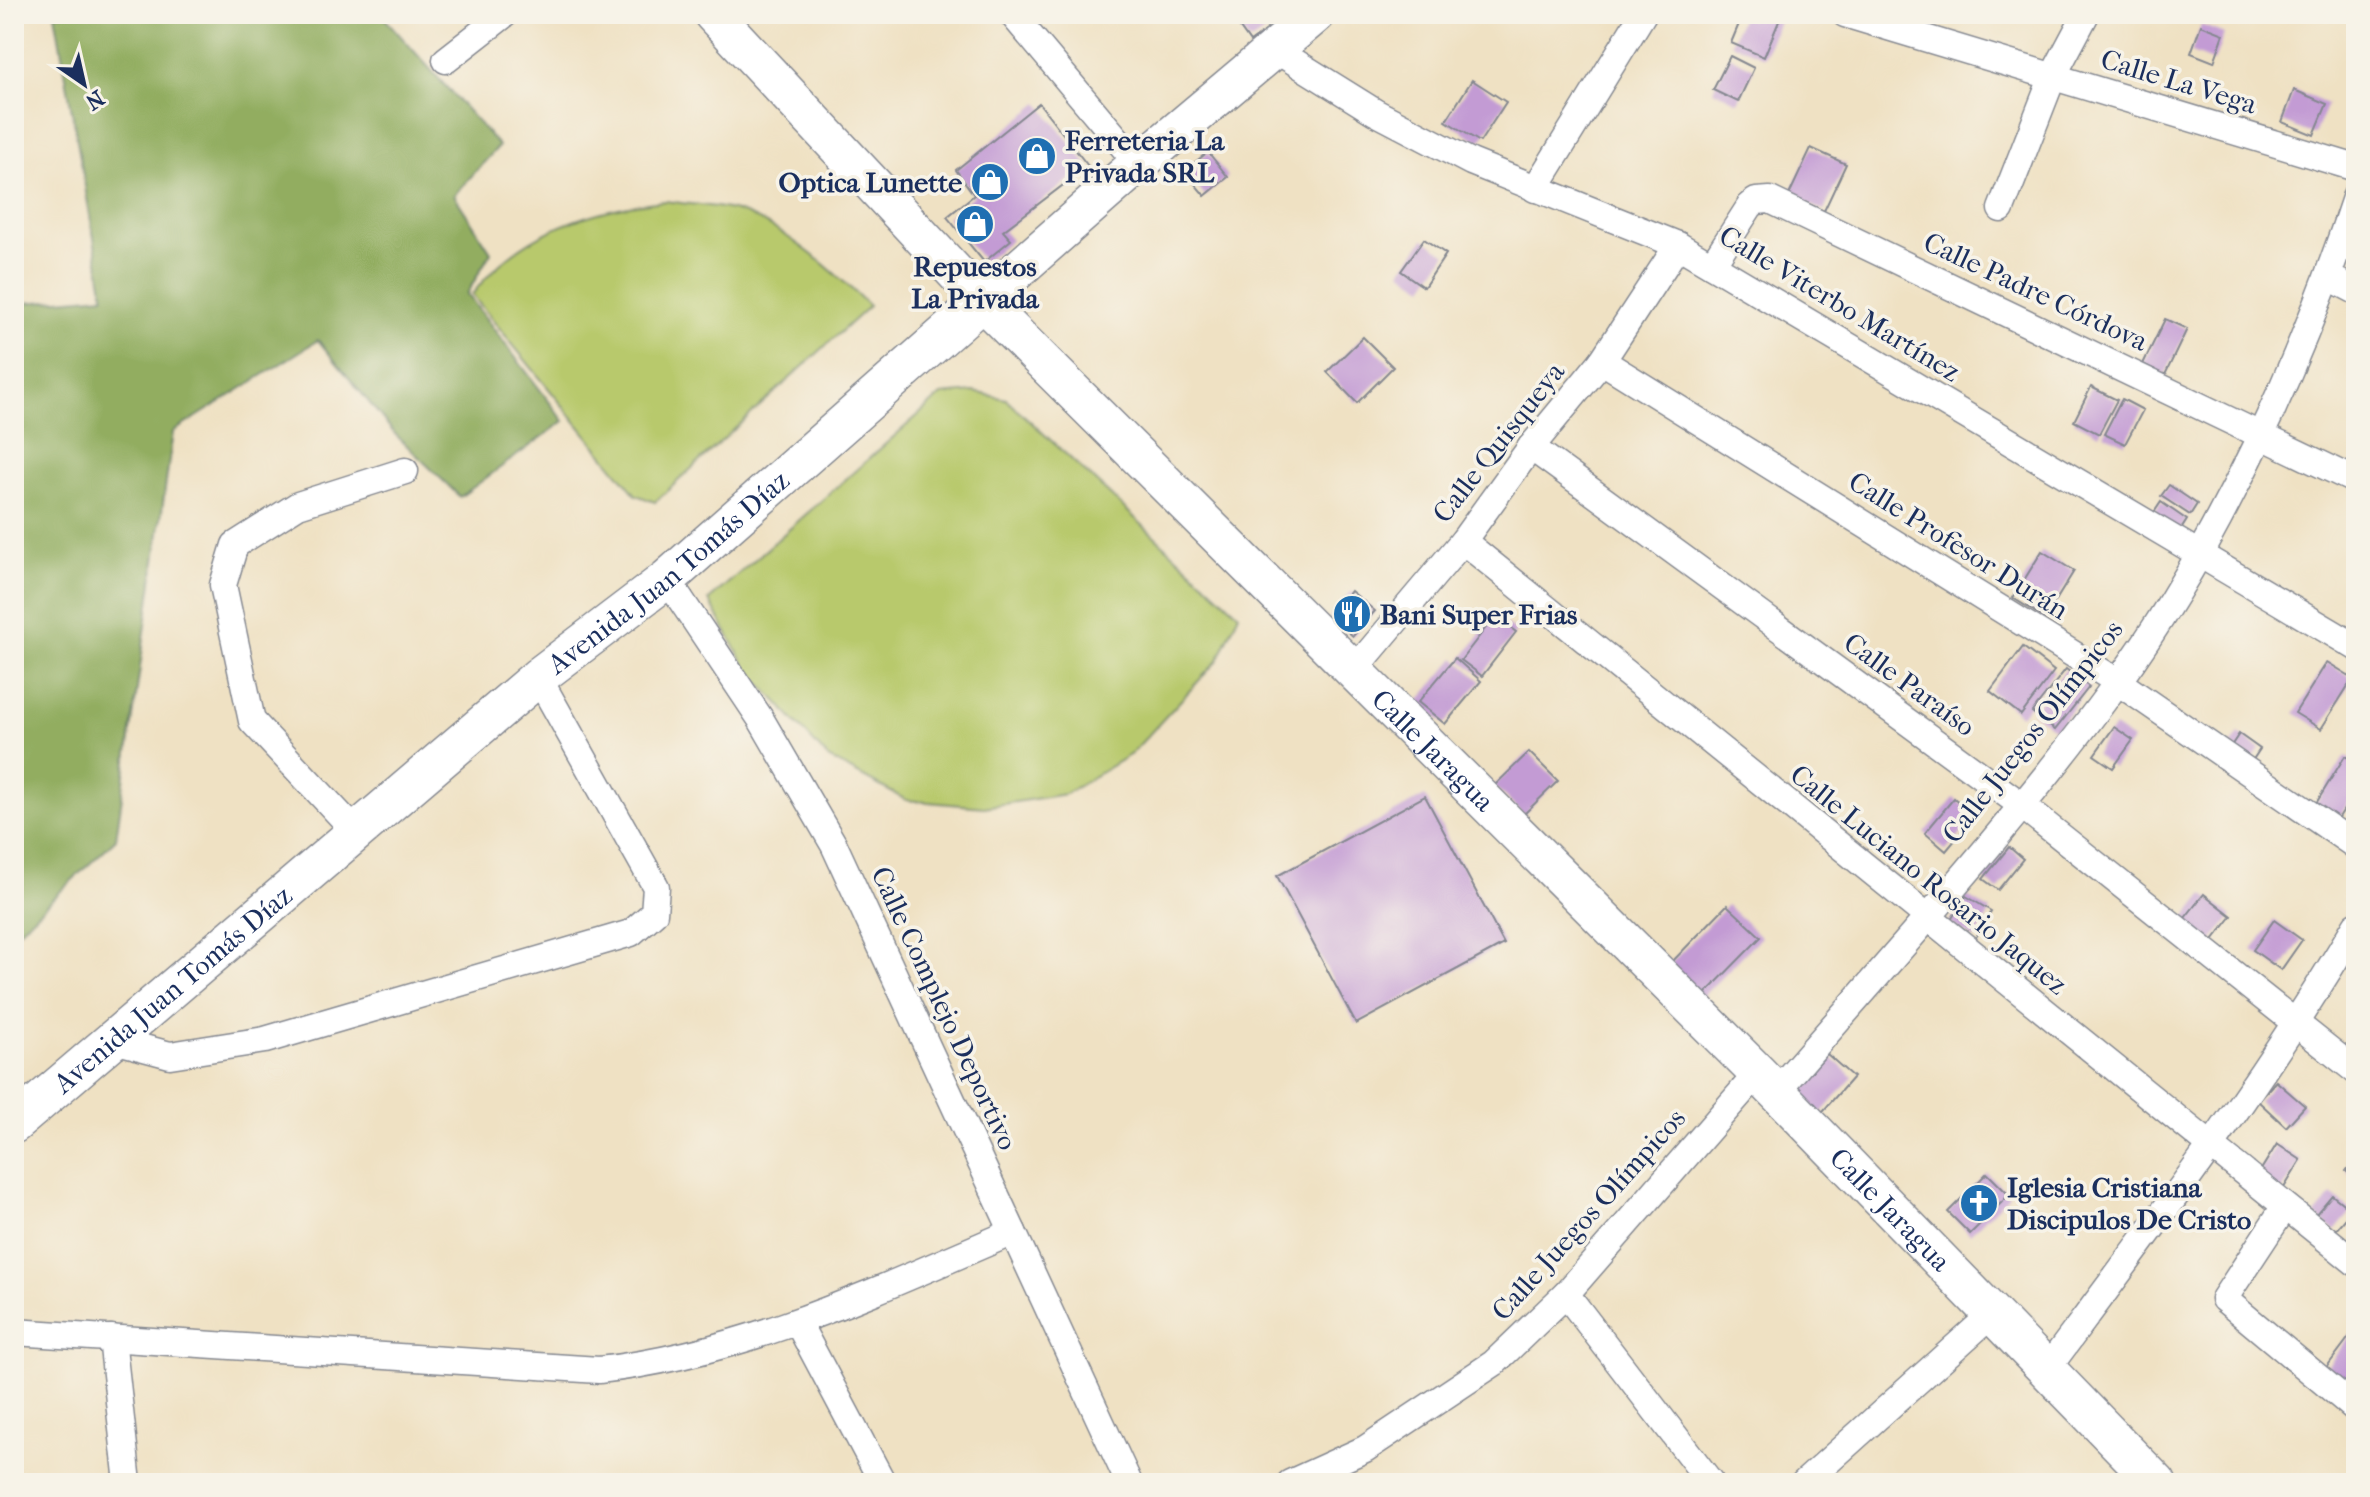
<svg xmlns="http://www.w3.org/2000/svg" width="2370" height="1497" font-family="'IM FELL French Canon',serif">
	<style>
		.green { fill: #b8c96c; stroke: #6a7c65; stroke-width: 2 }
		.forest { fill: #92ad60; stroke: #566e5f; stroke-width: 2 }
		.building { fill: #c39bd4 }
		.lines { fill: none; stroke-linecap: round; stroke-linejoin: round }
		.street-casing { stroke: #858890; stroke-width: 29 }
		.secondary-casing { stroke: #858890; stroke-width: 41 }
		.street { stroke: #fff; stroke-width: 26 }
		.secondary { stroke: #fff; stroke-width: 38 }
		.labels { text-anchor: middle; stroke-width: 7; stroke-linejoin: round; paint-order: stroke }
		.street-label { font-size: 28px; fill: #1b2f5e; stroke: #f7f3e8 }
		.poi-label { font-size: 28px; font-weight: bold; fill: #1b2f5e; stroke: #f7f3e8; text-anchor: start }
	</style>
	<rect width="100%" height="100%" fill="#f7f3e8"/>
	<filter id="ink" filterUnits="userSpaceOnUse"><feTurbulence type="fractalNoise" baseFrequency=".0125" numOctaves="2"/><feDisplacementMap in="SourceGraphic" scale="16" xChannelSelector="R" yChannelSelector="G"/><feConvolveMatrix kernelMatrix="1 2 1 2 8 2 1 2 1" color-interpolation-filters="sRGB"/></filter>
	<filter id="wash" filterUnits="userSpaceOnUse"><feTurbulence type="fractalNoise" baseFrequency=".006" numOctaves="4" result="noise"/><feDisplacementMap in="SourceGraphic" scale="32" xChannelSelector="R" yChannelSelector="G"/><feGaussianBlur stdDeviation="1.8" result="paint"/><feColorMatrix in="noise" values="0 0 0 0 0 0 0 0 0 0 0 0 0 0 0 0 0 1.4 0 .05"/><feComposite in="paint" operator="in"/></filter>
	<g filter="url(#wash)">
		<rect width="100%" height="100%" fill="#efe1c3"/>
		<g class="green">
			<path d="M666 201C686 204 707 205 727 209 777 219 834 271 869 306L655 502 636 495 472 295C518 232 591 208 666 201Z"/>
			<polygon points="974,392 1006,399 1239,614 1218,660 1131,754 1065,794 984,807 906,800 828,758 747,669 709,600 941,395"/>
		</g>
		<polygon class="forest" points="55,14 381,14 499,146 454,195 491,252 467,294 564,421 460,497 395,434 318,340 173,432 116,839 14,935 14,304 104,296"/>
		<g id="blocks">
			<g class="building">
				<polygon points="1230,14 1257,14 1268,29 1250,42"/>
				<polygon points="1743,14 1782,14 1764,57 1731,43"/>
				<polygon points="2201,25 2224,34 2214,62 2191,53"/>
				<polygon points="1730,56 1754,68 1738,102 1713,90"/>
				<polygon points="1472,80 1506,102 1480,142 1446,121"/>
				<polygon points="2294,90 2327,104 2314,135 2282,122"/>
				<polygon points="1039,103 1088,166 1003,231 1011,240 984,262 947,217 974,195 956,170"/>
				<polygon points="1811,148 1846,164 1824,211 1789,195"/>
				<polygon points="1208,152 1228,177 1205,196 1184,171"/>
				<polygon points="1424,239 1446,254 1424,287 1401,271"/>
				<polygon points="2165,319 2187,329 2165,375 2143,364"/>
				<polygon points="1363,337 1393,367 1357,403 1327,372"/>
				<polygon points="2091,387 2117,400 2099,434 2074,421"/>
				<polygon points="2122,399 2143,410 2125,444 2104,434"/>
				<polygon points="2169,485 2197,504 2190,515 2161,496"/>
				<polygon points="2161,502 2187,520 2180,531 2153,514"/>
				<polygon points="2042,551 2074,571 2045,618 2013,598"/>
				<polygon points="1351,591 1375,611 1353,636 1330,617"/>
				<polygon points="1495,616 1516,632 1482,676 1461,660"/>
				<polygon points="2023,647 2054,671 2021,715 1990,691"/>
				<polygon points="1455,658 1481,681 1445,724 1418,702"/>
				<polygon points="2327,662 2353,678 2321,729 2295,713"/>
				<polygon points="2066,669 2089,687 2055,730 2032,712"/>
				<polygon points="2114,727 2133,740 2113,768 2094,755"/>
				<polygon points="2239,734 2260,749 2252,761 2231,746"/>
				<polygon points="1529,752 1558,781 1523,815 1494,786"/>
				<polygon points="2345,756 2356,762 2356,790 2338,819 2315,805"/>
				<polygon points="1425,796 1504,944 1356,1024 1277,876"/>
				<polygon points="1954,798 1975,816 1946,851 1925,833"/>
				<polygon points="2009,847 2023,859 1998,890 1983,879"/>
				<polygon points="2204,894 2232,916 2209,945 2181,923"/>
				<polygon points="1966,896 1991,911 1975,939 1949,923"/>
				<polygon points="1727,905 1761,937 1701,998 1668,966"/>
				<polygon points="2274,920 2302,940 2281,970 2253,950"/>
				<polygon points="1827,1054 1853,1077 1816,1119 1789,1096"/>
				<polygon points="2276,1081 2305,1106 2286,1127 2258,1101"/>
				<polygon points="2277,1144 2301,1160 2279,1196 2254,1181"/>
				<polygon points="2356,1158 2356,1179 2346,1171"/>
				<polygon points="1987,1173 2009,1195 1970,1234 1948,1212"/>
				<polygon points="2332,1195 2352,1211 2335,1231 2315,1215"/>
				<polygon points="2356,1328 2356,1390 2326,1368"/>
			</g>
		</g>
	</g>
	<g filter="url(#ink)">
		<use href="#blocks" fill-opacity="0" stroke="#858890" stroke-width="2"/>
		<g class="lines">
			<defs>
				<g id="street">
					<polyline points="1012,14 1138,164"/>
					<polyline points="1845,14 2356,168"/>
					<polyline points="1274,49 1375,112 1471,162 1678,245 2356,647"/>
					<polyline points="446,60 505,14"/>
					<polyline points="1535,189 1643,14"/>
					<polyline points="2001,209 2053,76 2086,14"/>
					<polyline points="1712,265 1750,206 1756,201 1770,200 2356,481"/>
					<polyline points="2329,277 2356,291"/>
					<polyline points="1602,361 2118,682 2356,846"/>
					<polyline points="1531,447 2020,804 2356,1071"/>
					<polyline points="1463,541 2356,1263"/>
					<polyline points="667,579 760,718 834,845 1129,1483"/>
					<polyline points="1355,669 1463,541 1531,447 1602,361 1678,245"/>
					<polyline points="358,834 252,721 223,585 235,545 298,505 405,471"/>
					<polyline points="114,1040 170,1055 265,1040 631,933 654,913 656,887 538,677"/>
					<path d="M1776 1092C1891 958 2013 826 2117 683 2219 543 2302 359 2356 195"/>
					<polyline points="2284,1208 2224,1299 2356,1409"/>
					<polyline points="1566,1294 1711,1483"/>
					<polyline points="798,1323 883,1483"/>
					<path d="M14 1332 599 1370C745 1354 879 1289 1013 1232"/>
					<polyline points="112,1338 128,1483"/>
					<path d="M2047 1369C2155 1224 2264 1081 2356 925"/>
					<polyline points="1290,1483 1365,1449 1494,1363 1566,1294 1758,1073"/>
					<polyline points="1804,1483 1991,1315"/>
				</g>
				<g id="secondary">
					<path id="s1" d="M713 14 983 302 1758 1073 2157 1483"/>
					<path id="s2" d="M14 1124 538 677 667 579 1138 164 1316 14"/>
				</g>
			</defs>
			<use href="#street" class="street-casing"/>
			<use href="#secondary" class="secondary-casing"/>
			<use href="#street" class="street"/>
			<use href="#secondary" class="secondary"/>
		</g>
	</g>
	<defs>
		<symbol id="shop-disc" viewBox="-11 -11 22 22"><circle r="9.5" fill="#1f6fb2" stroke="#f7f3e8"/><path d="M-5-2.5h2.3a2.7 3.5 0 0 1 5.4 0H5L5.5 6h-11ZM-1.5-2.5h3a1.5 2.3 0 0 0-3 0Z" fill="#fff"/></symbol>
		<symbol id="restaurant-disc" viewBox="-11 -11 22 22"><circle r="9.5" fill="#1f6fb2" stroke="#f7f3e8"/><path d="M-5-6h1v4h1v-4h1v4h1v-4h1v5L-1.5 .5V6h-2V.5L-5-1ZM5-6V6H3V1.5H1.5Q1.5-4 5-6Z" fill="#fff"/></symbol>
		<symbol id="church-disc" viewBox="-11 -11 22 22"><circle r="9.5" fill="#1f6fb2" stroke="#f7f3e8"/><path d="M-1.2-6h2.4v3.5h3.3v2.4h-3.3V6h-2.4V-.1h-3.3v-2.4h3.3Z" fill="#fff"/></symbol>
	</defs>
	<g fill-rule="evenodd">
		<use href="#shop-disc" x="1015" y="134" width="44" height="44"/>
		<use href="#shop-disc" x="968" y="160" width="44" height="44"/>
		<use href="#shop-disc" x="953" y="202" width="44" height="44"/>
		<use href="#restaurant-disc" x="1330" y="592" width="44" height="44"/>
		<use href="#church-disc" x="1957" y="1181" width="44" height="44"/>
	</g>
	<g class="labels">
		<g class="street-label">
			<text transform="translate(2179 81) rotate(17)" y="10">Calle La Vega</text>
			<text transform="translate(2036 291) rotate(25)" y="10">Calle Padre Córdova</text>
			<text transform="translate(1840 303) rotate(31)" y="10">Calle Viterbo Martínez</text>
			<text transform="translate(1498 442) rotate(-52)" y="10">Calle Quisqueya</text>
			<text transform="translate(1959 545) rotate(32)" y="10">Calle Profesor Durán</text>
			<text dy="10" stroke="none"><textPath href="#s2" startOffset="856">Avenida Juan Tomás Díaz</textPath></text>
			<text transform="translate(1910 684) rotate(36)" y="10">Calle Paraíso</text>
			<text transform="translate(2032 731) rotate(-52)" y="10">Calle Juegos Olímpicos</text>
			<text dy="10" stroke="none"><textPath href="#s1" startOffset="1030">Calle Jaragua</textPath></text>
			<text transform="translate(1929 879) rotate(39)" y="10">Calle Luciano Rosario Jaquez</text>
			<text dy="10" stroke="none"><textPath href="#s2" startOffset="208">Avenida Juan Tomás Díaz</textPath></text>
			<text transform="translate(945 1008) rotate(65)" y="10">Calle Complejo Deportivo</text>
			<text dy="10" stroke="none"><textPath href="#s1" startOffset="1678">Calle Jaragua</textPath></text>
			<text transform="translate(1588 1214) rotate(-48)" y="10">Calle Juegos Olímpicos</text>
		</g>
		<g class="poi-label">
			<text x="1065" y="150">Ferreteria La<tspan x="1065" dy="32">Privada SRL</tspan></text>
			<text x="962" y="192" text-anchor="end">Optica Lunette</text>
			<text x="975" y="276" text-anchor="middle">Repuestos<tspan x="975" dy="32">La Privada</tspan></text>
			<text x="1380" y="624">Bani Super Frias</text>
			<text x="2007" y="1197">Iglesia Cristiana<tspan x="2007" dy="32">Discipulos De Cristo</tspan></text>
		</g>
	</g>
	<rect width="2370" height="1497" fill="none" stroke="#f7f3e8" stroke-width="48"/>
	<g transform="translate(84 84) rotate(146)" stroke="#f7f3e8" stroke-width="6" paint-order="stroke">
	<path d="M0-6L14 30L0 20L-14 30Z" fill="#1b2f5e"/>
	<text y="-12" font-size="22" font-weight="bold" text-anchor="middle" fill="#1b2f5e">N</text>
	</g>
</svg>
